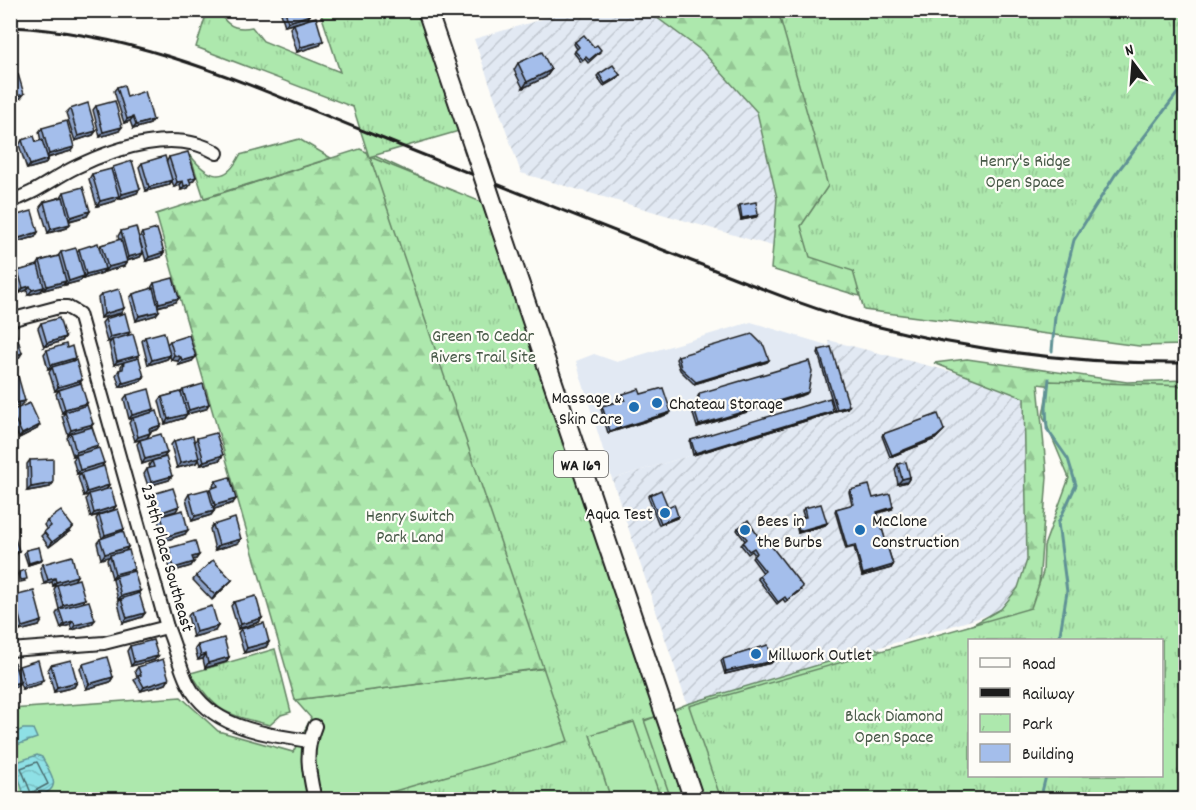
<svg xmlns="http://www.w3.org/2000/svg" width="1196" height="810" font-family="Dekko,sans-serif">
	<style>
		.built { fill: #e2e9f3 }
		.industrial { fill: url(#industrial-furrows) }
		.grass { fill: #ade8ad; stroke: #648264; stroke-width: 1.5 }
		.forest { fill: url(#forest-firs); stroke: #648264; stroke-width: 1.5 }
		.park { fill: url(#park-tufts); stroke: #648264; stroke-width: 1.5; fill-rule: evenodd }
		.water { fill: url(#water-waves); stroke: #609295; stroke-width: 1.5 }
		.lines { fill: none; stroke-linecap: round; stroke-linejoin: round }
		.shore { stroke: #4a6a6c; stroke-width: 1.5 }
		.stream { stroke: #609295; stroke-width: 3 }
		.street-casing { stroke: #1c1c1c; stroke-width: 16 }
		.primary-casing { stroke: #1c1c1c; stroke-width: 22 }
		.street { stroke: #fdfcf7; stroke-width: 12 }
		.primary { stroke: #fdfcf7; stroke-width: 18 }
		.rail { stroke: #1c1c1c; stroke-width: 3 }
		.primary-bridge-casing { stroke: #1c1c1c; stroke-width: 22; stroke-linecap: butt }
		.primary-bridge { stroke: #fdfcf7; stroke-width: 18 }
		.wall { fill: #8da3ca; stroke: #1c1c1c; stroke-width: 1.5 }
		.shaded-wall { fill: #7385a4; stroke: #1c1c1c; stroke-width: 1.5 }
		.building { fill: #a4beeb; stroke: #1c1c1c; stroke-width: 1.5 }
		.poi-dot { fill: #1f6fb2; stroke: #fdfcf7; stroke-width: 2 }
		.labels { text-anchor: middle; stroke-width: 4.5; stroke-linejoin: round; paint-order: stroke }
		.shield { fill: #fdfcf7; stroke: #605f5e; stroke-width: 1.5 }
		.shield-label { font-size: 16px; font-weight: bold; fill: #1c1c1c }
		.park-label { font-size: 18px; fill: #485948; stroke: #fdfcf7 }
		.poi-label { font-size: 18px; fill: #1c1c1c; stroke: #fdfcf7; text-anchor: start }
		.street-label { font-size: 18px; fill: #1c1c1c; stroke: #fdfcf7 }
	</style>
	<defs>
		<pattern id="industrial-furrows" width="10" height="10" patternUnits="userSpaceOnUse" patternTransform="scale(1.5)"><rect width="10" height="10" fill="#e2e9f3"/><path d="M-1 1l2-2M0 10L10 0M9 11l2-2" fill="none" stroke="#c1c7d0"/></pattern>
		<pattern id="forest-firs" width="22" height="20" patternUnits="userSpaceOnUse" patternTransform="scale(1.5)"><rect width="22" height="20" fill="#ade8ad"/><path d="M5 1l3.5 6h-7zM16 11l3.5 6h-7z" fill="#94c694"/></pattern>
		<pattern id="park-tufts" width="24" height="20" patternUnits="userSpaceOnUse" patternTransform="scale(1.5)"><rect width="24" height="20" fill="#ade8ad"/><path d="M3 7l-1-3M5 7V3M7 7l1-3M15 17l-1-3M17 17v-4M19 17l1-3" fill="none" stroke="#94c694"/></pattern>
		<pattern id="water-waves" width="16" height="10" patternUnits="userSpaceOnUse" patternTransform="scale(1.5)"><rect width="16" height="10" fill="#8ee0e5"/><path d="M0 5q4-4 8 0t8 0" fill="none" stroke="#7ac0c4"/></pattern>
	</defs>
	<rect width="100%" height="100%" fill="#fdfcf7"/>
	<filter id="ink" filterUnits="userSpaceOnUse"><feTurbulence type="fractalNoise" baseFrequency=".0167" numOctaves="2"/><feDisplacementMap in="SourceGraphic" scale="12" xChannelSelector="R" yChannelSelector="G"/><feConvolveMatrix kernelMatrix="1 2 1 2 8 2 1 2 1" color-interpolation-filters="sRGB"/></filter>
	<g filter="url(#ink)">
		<polygon class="built" points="751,322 830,346 849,408 612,479 576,361 594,354 617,362"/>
		<g class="industrial">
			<polygon points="570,11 751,11 810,257 521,173 474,39"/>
			<polygon points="828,340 1027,391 1026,569 1016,592 1002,611 687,704 612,479 848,408"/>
		</g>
		<polygon class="grass" points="875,648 899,660 970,776 1009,800 11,800 11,709 181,697 218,731 293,752 311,718 295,700 623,658 642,722 687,704"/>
		<g class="forest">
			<polygon points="648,11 1185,11 1043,252 1035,333 879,302 771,269 777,198 757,112 702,51"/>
			<polygon points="360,149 465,198 623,658 295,700 156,214"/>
			<polygon points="967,359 1127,382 1185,380 1185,621 1100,392 1038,384 1047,477 1035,639 970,640 908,647 972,625 1001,609 1018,588 1027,560 1024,398 934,363"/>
		</g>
		<g class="park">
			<path d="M203 11H220C225 26 237 30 252 27L263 41 340 72 320 11H419L459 131 369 157 353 107 196 47 205 18Z"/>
			<polygon points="778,11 1185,11 1185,345 1139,346 864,310 853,271 810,257 801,226 828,186"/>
			<path d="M299 139 331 158 204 198 190 155C207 177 225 186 240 155Z"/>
			<polygon points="370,157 484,203 658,716 644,720 671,799 661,799 634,722 590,735 611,799 367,799 568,741"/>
			<path d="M1049 381 1185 386V799H721L689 706 1031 608 1043 572 1044 546 1069 478 1043 416ZM1162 640V776H970V640Z"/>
			<path d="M275 649 291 712 281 715 270 725C226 714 215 713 191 673Z"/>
		</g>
		<g class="water">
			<polygon points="33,729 37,738 14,746 11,743 12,734 23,729"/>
			<path d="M37 755 42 757C51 775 64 788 39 796 33 799 31 800 25 798L14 763Z"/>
		</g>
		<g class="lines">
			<polygon class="shore" points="37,762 48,784 31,793 21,768"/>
			<g class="stream">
				<polyline points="1052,351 1055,316 1074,240 1115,175 1186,82"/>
				<polyline points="1049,379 1046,407 1047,429 1068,459 1076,485 1058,523 1067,592 1059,640"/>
				<polyline points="1040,800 1046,776"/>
				<polyline points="1123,800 1186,792"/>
			</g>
			<defs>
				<g id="street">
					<path d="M10 201C35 194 53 178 76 167 117 147 176 128 217 153"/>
					<path d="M10 320 59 307H67L79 314 167 627C175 645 179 666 188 684 211 728 264 734 309 741"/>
					<polyline points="10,650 104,643 167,627"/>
					<path d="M315 726C304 753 309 772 315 800"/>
				</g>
				<g id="primary">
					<polyline points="427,10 476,154"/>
					<polyline points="498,220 694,800"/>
				</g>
			</defs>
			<use href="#street" class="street-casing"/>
			<use href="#primary" class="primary-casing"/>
			<use href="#street" class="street"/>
			<use href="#primary" class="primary"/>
			<path class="rail" d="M10 27C139 32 258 89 376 136 478 177 579 217 681 257 742 280 803 307 867 324 972 351 1078 364 1186 363"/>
			<defs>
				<polyline id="primary-bridge" points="476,154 498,220"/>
			</defs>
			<use href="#primary-bridge" class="primary-bridge-casing"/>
			<use href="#primary-bridge" class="primary-bridge"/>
		</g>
		<g class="wall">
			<polygon points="280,10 308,10 310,15 307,20 285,26"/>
			<polygon points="294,24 323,41 320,45 297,52 290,28"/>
			<polygon points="575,42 600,52 588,63 585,59 581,62 574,53 577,49 574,44"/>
			<polygon points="518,63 551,70 546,77 523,88 514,70"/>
			<polygon points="599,74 620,75 618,78 604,86 597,76"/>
			<polygon points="117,87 153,120 150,124 133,129 130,121 124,123 114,91"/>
			<polygon points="96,106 119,131 100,137 93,110"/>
			<polygon points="70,109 96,131 93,135 75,141 66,113"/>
			<polygon points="42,128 71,151 48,158 45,164 27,169 19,145 22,140 36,142 41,141 39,132"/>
			<polygon points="169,157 196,177 193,181 190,182 188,188 181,190 180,185 174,187 172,181 169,185 146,191 139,167 142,163 167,161"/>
			<polygon points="113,167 137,193 119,199 118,197 115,201 97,206 89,179 92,174 111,170"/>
			<polygon points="64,192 90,211 87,216 70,221 67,228 48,233 40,207 44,202 61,197"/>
			<polygon points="740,205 758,215 756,217 741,220 738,207"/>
			<polygon points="10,217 38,232 35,237 12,243 10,246"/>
			<polygon points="121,231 143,253 140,257 127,261 124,266 104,272 104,271 102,273 83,279 83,277 80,281 65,285 65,283 63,285 44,290 43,288 41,291 28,295 27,290 20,293 15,275 18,271 37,266 40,261 58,256 61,252 77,252 79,249 100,247 101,245 119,240 118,236"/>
			<polygon points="142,233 164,252 161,257 146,261 139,238"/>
			<polygon points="154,283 176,302 158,307 156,315 136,321 130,298 133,294 151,289 151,288"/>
			<polygon points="102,294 124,308 121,313 101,318 98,298"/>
			<polygon points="105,319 127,336 139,355 136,358 144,377 141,381 120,387 116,375 119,370 121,370 121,366 124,362 114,365 109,344 111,341 107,342 102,323"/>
			<polygon points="41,323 65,337 62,341 44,347 38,328"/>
			<polygon points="145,337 167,344 170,341 192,361 179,365 178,361 171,360 170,356 167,359 148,365 142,341"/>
			<polygon points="47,350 73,361 79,384 87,403 85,406 93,424 90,427 95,450 104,463 101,467 107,489 116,506 113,510 124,529 122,532 128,547 126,551 134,569 131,572 140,591 138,594 145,613 142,617 123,623 118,603 120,600 118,600 113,580 115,577 112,578 107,560 109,556 101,559 97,543 100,539 102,538 96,519 99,515 91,517 86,499 88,495 84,496 78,477 81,473 77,474 73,460 76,456 73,456 67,438 70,434 68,435 62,416 65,413 62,413 56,394 59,390 55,391 49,372 52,368 48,369 44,354"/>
			<polygon points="819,350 847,408 835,411 818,353"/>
			<polygon points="678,356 769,360 767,362 694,384 680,370 676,359"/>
			<polygon points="183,390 206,409 187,414 184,418 165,424 159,401 162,397 181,392"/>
			<polygon points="700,393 806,394 697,427 693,414 698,396"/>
			<polygon points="623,394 641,394 669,414 608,433 601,409 602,406 623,400 622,396"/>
			<polygon points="127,395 152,412 161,425 158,429 150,432 150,433 147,438 167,453 164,457 169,480 148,486 144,474 147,469 150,468 149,465 153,460 142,464 137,444 140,440 135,441 129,423 132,418 129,419 124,399"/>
			<polygon points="11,411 37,429 19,438 10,420 10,413"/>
			<polygon points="832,413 693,455 690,442 691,440"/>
			<polygon points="944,430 935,439 890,457 882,436 883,434"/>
			<polygon points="197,438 220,460 201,465 199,459 196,463 177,468 171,445 174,441 195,442"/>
			<polygon points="30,460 53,483 50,487 27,491 27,464"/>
			<polygon points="898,464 910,477 907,482 898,484 895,469"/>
			<polygon points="216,481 233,503 214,509 214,511 211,515 192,521 186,499 189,494 209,491 210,489 214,488 213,485"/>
			<polygon points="850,490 873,498 892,509 877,513 893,565 891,568 862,576 854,547 846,549 835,511 836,509 852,505 849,492"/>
			<polygon points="153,494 176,511 156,517 150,498"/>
			<polygon points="650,495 678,516 677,518 659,525 648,497"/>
			<polygon points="804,508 827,523 825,525 798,533 795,521 796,519 804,517 802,511"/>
			<polygon points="161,516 185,534 164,541 158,520"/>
			<polygon points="47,521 73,527 70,531 49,547 41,536 47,530 44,525"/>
			<polygon points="213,525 238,543 215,550 210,529"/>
			<polygon points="738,528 759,538 801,590 785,602 783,599 777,604 757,578 763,573 752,558 755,555 752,551 748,554 741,545 745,541 737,530"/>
			<polygon points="169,548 199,555 196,559 193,560 191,566 171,572 166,553"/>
			<polygon points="26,550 41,561 28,565 24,553"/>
			<polygon points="43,564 74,580 82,603 92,624 72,630 70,625 61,628 56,614 59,609 54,589 57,585 53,586 52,582 44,584 40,568"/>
			<polygon points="19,572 25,581 20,582 18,574"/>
			<polygon points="196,576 232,580 212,600 193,580"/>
			<polygon points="14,596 39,626 19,631 11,601"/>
			<polygon points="234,602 262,618 259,622 238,629 231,606"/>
			<polygon points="191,612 215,631 193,637 188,616"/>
			<polygon points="241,629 269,642 266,647 244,653 238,633"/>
			<polygon points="198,645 229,657 226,662 205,668 203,659 198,660 195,649"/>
			<polygon points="130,646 158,656 154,660 131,666 127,651"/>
			<polygon points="723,659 773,661 771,663 725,674 721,661"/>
			<polygon points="10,663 16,670 19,666 40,684 22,689 19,681 16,687 10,688"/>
			<polygon points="83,664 113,677 110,682 86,689 80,668"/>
			<polygon points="51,665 77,682 74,687 54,692 48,670"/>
			<polygon points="138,667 169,679 166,684 141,691 134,680 137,677 135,671"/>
		</g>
		<g class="shaded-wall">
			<polygon points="310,15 307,20 285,26 288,22"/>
			<polygon points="323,41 320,45 297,52 301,47"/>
			<polygon points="551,70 546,77 523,88 527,82"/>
			<polygon points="24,94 21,98 10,101 10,98"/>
			<polygon points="133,117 130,121 124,123 127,119"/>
			<polygon points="153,120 150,124 133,129 136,125"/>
			<polygon points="122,127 119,131 100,137 103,132"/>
			<polygon points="96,131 93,135 75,141 78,136"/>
			<polygon points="74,147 71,151 46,158 49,154"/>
			<polygon points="48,159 45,164 27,169 30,165"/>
			<polygon points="172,180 169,185 146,191 149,187"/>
			<polygon points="183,181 180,185 174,187 177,182"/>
			<polygon points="191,184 188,188 181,190 184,186"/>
			<polygon points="140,189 137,193 119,199 122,194"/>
			<polygon points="119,196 115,201 97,206 100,201"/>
			<polygon points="90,211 87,216 68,221 71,217"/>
			<polygon points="758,215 756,217 741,220 742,218"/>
			<polygon points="70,224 67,228 48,233 51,229"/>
			<polygon points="38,232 35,237 12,243 16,239"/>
			<polygon points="164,252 161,257 146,261 149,257"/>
			<polygon points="143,253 140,257 125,261 128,257"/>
			<polygon points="127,262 124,266 104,272 108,267"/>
			<polygon points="105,269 102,273 83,279 86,274"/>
			<polygon points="84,276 80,281 65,285 69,281"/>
			<polygon points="66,281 63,285 44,290 47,286"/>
			<polygon points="30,286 27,290 20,293 23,288"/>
			<polygon points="44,287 41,291 28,295 32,290"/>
			<polygon points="179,298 176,302 156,307 159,303"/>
			<polygon points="124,308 121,313 101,318 104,314"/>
			<polygon points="159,311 156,315 136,321 139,316"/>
			<polygon points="130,332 127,336 107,342 110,337"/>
			<polygon points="65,337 62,341 44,347 47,343"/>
			<polygon points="22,353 19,358 10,360 10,357"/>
			<polygon points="139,355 136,359 114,365 117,361"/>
			<polygon points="170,355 167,359 148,365 152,360"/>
			<polygon points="174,355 181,357 178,361 171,360"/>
			<polygon points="196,357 192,361 179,365 182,361"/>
			<polygon points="75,358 72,362 48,369 51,365"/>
			<polygon points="769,360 767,362 694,384 696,382"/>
			<polygon points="144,377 141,381 120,387 123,383"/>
			<polygon points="82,380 79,384 55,391 58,387"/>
			<polygon points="808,392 806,394 697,427 699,425"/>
			<polygon points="25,401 21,405 10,408 10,404"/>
			<polygon points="87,403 84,407 62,413 65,409"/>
			<polygon points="209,404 206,409 187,414 184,418 165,424 168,419 186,414 189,410"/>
			<polygon points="849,406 847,408 835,411 837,409"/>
			<polygon points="154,409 151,413 129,419 132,415"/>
			<polygon points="833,411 832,413 693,455 695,453"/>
			<polygon points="671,412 669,414 608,433 610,431"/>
			<polygon points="93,424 90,428 68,435 71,430"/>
			<polygon points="40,425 37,429 19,438 22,434"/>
			<polygon points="161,425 158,429 146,433 149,429"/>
			<polygon points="944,430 935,439 890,457 892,455"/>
			<polygon points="150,433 147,438 135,441 138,437"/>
			<polygon points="98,445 95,450 73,456 76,452"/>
			<polygon points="167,453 164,457 142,464 145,459"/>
			<polygon points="223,455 220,460 201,465 204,461"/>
			<polygon points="199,458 196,463 177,468 180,463"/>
			<polygon points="104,463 101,468 77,474 80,470"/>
			<polygon points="172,476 169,480 148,486 151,482"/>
			<polygon points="910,477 907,482 898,484 902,479"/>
			<polygon points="53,483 50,487 27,491 31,487"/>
			<polygon points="109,485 106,490 84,496 87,492"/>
			<polygon points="236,499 233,503 212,510 215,505"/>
			<polygon points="116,506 113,510 91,517 94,513"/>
			<polygon points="179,506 176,511 156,517 159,513"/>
			<polygon points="893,507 892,509 875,514 877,512"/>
			<polygon points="214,511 211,515 192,521 195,516"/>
			<polygon points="678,516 677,518 659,525 661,523"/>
			<polygon points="827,523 825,525 798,533 799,531"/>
			<polygon points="73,527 70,531 49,547 52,542"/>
			<polygon points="124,529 121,534 102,539 105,535"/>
			<polygon points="188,530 185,534 164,541 167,536"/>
			<polygon points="241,539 238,543 215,550 219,545"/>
			<polygon points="128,547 125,552 101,559 105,554"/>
			<polygon points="19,551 16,555 10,557 10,554"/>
			<polygon points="199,555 196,559 189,561 192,557"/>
			<polygon points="42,559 41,561 28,565 29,563"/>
			<polygon points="194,562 191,566 171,572 174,568"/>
			<polygon points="893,565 891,568 862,576 863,574"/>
			<polygon points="134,569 131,573 112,578 115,574"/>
			<polygon points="77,576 74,581 53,586 56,582"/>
			<polygon points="55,578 52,582 44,584 48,580"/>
			<polygon points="232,580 212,600 215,595"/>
			<polygon points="140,591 136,595 118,600 121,596"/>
			<polygon points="85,599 82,604 60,610 63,605"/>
			<polygon points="145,613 142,617 123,623 127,618"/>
			<polygon points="262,618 259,622 238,629 241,624"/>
			<polygon points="95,620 92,624 72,630 75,625"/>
			<polygon points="42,621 39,626 19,631 22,627"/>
			<polygon points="73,621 70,625 61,628 64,624"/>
			<polygon points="218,626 215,631 193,637 196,632"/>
			<polygon points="269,642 266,647 244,653 247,648"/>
			<polygon points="206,654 203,659 198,660 201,656"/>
			<polygon points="158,656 154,660 131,666 134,662"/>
			<polygon points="229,657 226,662 205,668 208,663"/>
			<polygon points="773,661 771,663 725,674 726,671"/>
			<polygon points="113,677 110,682 86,689 89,684"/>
			<polygon points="169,679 166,684 141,691 144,687"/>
			<polygon points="43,680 40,684 22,689 25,685"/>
			<polygon points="20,682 16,687 10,688 10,685"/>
			<polygon points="77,682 74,687 54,692 57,687"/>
		</g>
		<g class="building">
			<polygon points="285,10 308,10 310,15 288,22"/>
			<polygon points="316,17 323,41 301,47 294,24"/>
			<polygon points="584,35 594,47 597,45 601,50 589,60 586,57 583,60 575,51 579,47 575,42"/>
			<polygon points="542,52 551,70 527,82 518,63"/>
			<polygon points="613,65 620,75 605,84 599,74"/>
			<polygon points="18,74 24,94 10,98 10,76"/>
			<polygon points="124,85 127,97 145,91 153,120 136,125 133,117 127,119 117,87"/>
			<polygon points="115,101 122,127 103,132 96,106"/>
			<polygon points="88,103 96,131 78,136 70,109"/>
			<polygon points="67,121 74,147 49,154 42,128"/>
			<polygon points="34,136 36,142 42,140 48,159 30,165 22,140"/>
			<polygon points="188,152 196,177 189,179 191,184 184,186 183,181 177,182 169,157"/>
			<polygon points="165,156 172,180 149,187 142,163"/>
			<polygon points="132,161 140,189 122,194 113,167"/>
			<polygon points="111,169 119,196 100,201 92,174"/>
			<polygon points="83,187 90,211 71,217 64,192"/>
			<polygon points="63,197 70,224 51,229 44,202"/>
			<polygon points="756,202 758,215 742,218 740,205"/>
			<polygon points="32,211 38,232 16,239 10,222 10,217"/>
			<polygon points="136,227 143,253 128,257 121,231"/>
			<polygon points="157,229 164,252 149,257 142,233"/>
			<polygon points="121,239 127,262 108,267 101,245"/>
			<polygon points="98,243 105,269 86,274 79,249"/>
			<polygon points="76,248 84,276 69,281 61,252"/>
			<polygon points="59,256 66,281 47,286 40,261"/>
			<polygon points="38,265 44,287 32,290 30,286 23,288 18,271"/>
			<polygon points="12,275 15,288 10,290 10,276"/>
			<polygon points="173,278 179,298 159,303 154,283"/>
			<polygon points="153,288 159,311 139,316 133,294"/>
			<polygon points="119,289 124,308 104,314 102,294"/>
			<polygon points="125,313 130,332 110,337 105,319"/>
			<polygon points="59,318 65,337 47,343 41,323"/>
			<polygon points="164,332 170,355 152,360 145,337"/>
			<polygon points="16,333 22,353 10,357 10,335"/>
			<polygon points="133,334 139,355 117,361 112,340"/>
			<polygon points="752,334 764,346 769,360 696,382 681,368 678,356"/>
			<polygon points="189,335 196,357 182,361 181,357 174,355 170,341"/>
			<polygon points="66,344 67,348 72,346 75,358 51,365 47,350"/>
			<polygon points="831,347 849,406 837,409 819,350"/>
			<polygon points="139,358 144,377 123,383 119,370 123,369 124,362"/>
			<polygon points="76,360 82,380 58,387 52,367"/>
			<polygon points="809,361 812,371 808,392 699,425 695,412 700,393"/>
			<polygon points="18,376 25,401 10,404 10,378"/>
			<polygon points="81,383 87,403 65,409 59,390"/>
			<polygon points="203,384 209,404 189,410 183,390"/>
			<polygon points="663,388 671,412 610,431 602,406 625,400 623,394 639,389 641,394"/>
			<polygon points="149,389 154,409 132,415 127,395"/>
			<polygon points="181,392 187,414 168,419 162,397"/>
			<polygon points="830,398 833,411 695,453 691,440"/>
			<polygon points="30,403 40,425 22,434 11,411"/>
			<polygon points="87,405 93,424 71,430 65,412"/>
			<polygon points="157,411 161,425 149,429 150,433 138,437 133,418"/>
			<polygon points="938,414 944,430 936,437 892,455 883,434"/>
			<polygon points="92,427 98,445 76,452 71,433"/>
			<polygon points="216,433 223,455 204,461 197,438"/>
			<polygon points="161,434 167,453 145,459 140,440"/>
			<polygon points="193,436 199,458 180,463 174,441"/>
			<polygon points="99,448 104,463 80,470 76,455"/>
			<polygon points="166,457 172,476 151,482 147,469 154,467 152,461"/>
			<polygon points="53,459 53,483 31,487 30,460"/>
			<polygon points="906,462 910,477 902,479 898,464"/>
			<polygon points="104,466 109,485 87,492 81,473"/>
			<polygon points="230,477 236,499 215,505 210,489 218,486 216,481"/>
			<polygon points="869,485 873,498 890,494 893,507 877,512 893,565 863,574 855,545 847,547 836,509 854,504 850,490"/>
			<polygon points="111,488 116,506 94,513 89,494"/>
			<polygon points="173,488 179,506 159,513 153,494"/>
			<polygon points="208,489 214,511 195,516 189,494"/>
			<polygon points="661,490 668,507 674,504 678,516 661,523 650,495"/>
			<polygon points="821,504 827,523 799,531 796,519 806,517 804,508"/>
			<polygon points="118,509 124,529 105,535 99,515"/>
			<polygon points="183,510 188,530 167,536 161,516"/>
			<polygon points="61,511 73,527 52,542 44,532 51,526 47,521"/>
			<polygon points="235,518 241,539 219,545 213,525"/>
			<polygon points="748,520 759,538 765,538 803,587 787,600 785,597 778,602 759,576 765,571 753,556 757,553 754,548 749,551 743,543 747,539 738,528"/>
			<polygon points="10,526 11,526 19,551 10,554"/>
			<polygon points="123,531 128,547 105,554 100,539"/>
			<polygon points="195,541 199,555 192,557 194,562 174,568 169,548"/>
			<polygon points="39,547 42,559 29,563 26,550"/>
			<polygon points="129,550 134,569 115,574 110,555"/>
			<polygon points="72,556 77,576 56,582 55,578 48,580 43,564"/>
			<polygon points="213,560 232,580 215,595 196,576"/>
			<polygon points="25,570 27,579 21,580 19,572"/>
			<polygon points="134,571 140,591 121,596 116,576"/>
			<polygon points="79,579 85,599 63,605 57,585"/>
			<polygon points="34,591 42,621 22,627 14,596"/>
			<polygon points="139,593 145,613 127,618 121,599"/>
			<polygon points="256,596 262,618 241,624 234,602"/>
			<polygon points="89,601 95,620 75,625 73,621 64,624 59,609"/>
			<polygon points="212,606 218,626 196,632 191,612"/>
			<polygon points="10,615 13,626 10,626"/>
			<polygon points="264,623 269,642 247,648 241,629"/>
			<polygon points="224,638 229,657 208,663 206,654 201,656 198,645"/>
			<polygon points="153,640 158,656 134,662 130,646"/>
			<polygon points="768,645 773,661 726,671 723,659"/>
			<polygon points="107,657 113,677 89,684 83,664"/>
			<polygon points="163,659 169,679 144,687 138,676 141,675 138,667"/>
			<polygon points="38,660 43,680 25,685 19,666"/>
			<polygon points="71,660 77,682 57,687 51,665"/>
			<polygon points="14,662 20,682 10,685 10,663"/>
		</g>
	</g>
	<g class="poi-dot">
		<circle cx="657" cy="403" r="6"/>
		<circle cx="634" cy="407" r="6"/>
		<circle cx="665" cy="513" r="6"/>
		<circle cx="745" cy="530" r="6"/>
		<circle cx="860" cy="530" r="6"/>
		<circle cx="756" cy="654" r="6"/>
	</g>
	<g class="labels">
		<rect class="shield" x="554" y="451" width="54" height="26" rx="4.5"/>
		<g class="shield-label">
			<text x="581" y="470">WA 169</text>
		</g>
		<g class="park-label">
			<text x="1025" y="166">Henry's Ridge<tspan x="1025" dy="21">Open Space</tspan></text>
			<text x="483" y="341">Green To Cedar<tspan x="483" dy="21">Rivers Trail Site</tspan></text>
			<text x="410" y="521">Henry Switch<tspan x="410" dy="21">Park Land</tspan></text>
			<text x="894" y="721">Black Diamond<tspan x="894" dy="21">Open Space</tspan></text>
		</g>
		<g class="poi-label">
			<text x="622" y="403" text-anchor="end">Massage &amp;<tspan x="622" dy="21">Skin Care</tspan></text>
			<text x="669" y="409">Chateau Storage</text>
			<text x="653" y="519" text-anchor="end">Aqua Test</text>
			<text x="757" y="526">Bees in<tspan x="757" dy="21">the Burbs</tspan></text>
			<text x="872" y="526">McClone<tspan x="872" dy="21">Construction</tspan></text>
			<text x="768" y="660">Millwork Outlet</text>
		</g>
		<g class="street-label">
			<text transform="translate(168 558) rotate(74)" y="6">239th Place Southeast</text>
		</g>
	</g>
	<rect width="1196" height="810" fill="none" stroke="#fdfcf7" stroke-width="36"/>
	<rect x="18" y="18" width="1160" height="774" fill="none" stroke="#1c1c1c" stroke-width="2" filter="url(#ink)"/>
	<rect x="968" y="639" width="195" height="138" fill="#fdfcf7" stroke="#a3a29f" stroke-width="1.5"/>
	<rect x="980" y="658" width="30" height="9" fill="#fdfcf7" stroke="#a3a29f" stroke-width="1.5"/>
	<text x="1022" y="669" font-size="18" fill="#1c1c1c">Road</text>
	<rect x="980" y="688" width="30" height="9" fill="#1c1c1c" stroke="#a3a29f" stroke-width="1.5"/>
	<text x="1022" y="699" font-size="18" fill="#1c1c1c">Railway</text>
	<rect x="980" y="714" width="30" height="18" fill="url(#park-tufts)" stroke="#a3a29f" stroke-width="1.5"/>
	<text x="1022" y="729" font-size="18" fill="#1c1c1c">Park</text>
	<rect x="980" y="744" width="30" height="18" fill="#a4beeb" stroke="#a3a29f" stroke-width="1.5"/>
	<text x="1022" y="759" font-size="18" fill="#1c1c1c">Building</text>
	<g transform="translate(1133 63) rotate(344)" stroke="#fdfcf7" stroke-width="4.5" paint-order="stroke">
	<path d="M0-4.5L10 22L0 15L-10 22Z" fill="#1c1c1c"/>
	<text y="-9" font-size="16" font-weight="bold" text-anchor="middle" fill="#1c1c1c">N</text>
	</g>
</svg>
